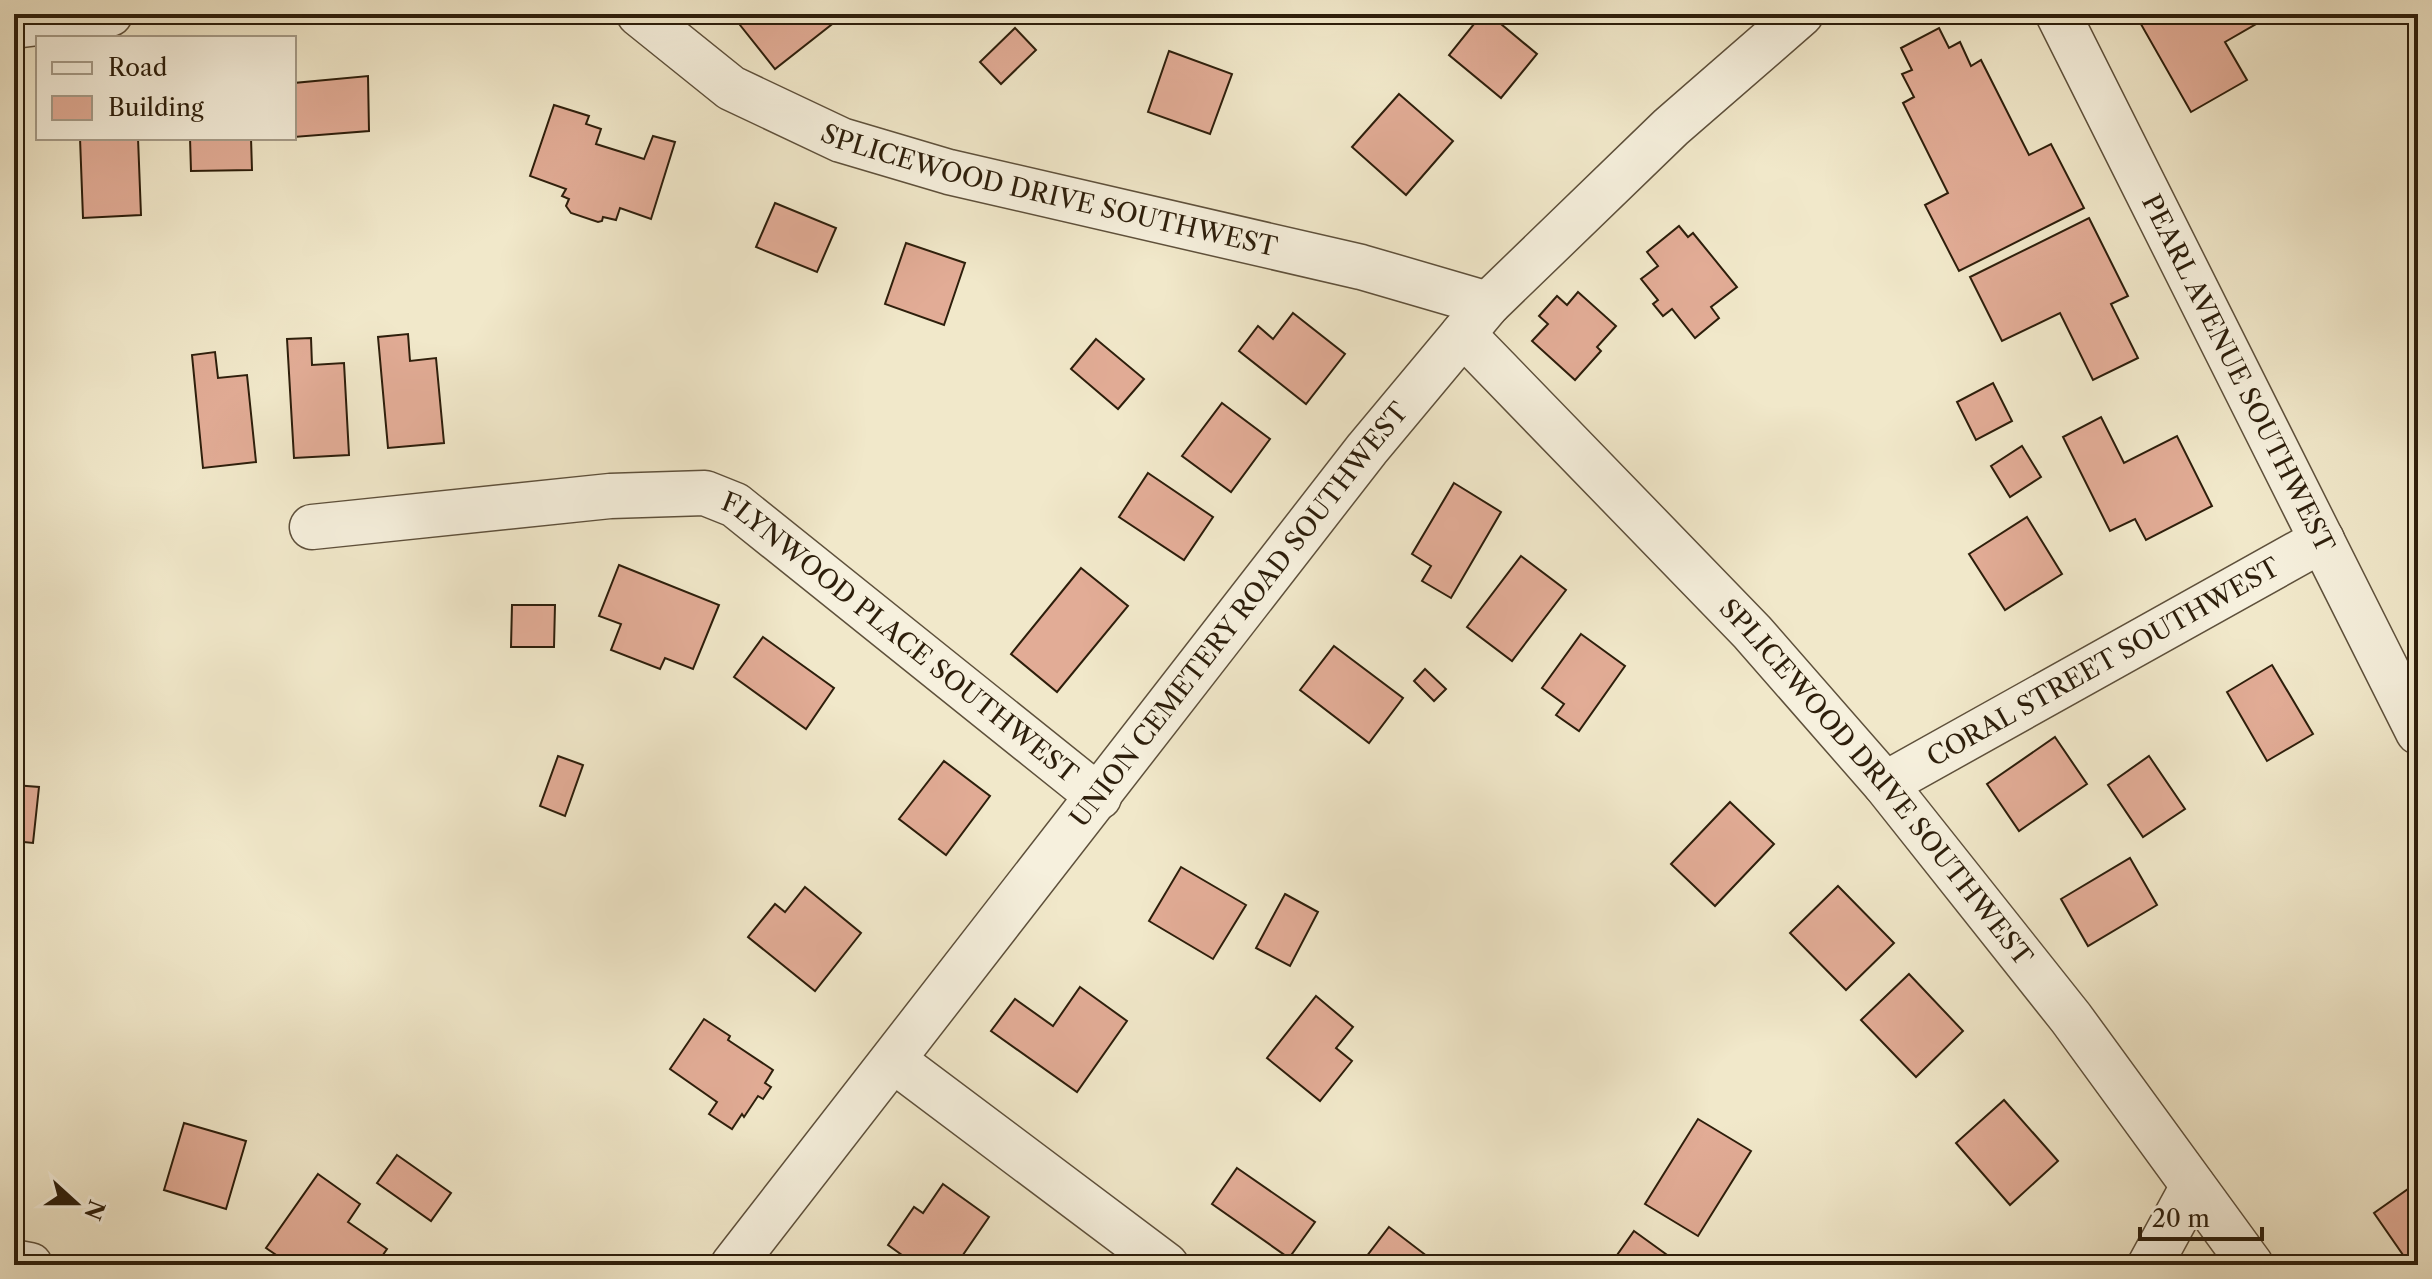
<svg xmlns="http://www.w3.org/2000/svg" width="2432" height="1279" font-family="'Libre Caslon Text',serif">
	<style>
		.building { fill: #e2ac96; stroke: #2d1e0b; stroke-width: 2 }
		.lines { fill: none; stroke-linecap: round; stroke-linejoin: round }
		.street-casing { stroke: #5e503b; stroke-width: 47 }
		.street { stroke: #f6f0dd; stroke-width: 44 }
		.labels { text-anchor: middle; stroke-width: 6; stroke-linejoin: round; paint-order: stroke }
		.street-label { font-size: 26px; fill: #2d1e0b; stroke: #f6f0dd }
	</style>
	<rect width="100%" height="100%" fill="#f1e8ca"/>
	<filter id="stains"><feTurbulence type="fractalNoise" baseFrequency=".0025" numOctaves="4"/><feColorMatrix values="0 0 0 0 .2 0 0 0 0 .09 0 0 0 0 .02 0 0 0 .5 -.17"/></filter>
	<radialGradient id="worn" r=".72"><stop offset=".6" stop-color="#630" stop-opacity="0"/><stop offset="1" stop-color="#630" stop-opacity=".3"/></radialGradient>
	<g class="building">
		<polygon points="743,14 845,14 775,69 736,20"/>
		<polygon points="1482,14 1489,14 1537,54 1501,98 1449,55"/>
		<polygon points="2147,14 2251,14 2256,24 2225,42 2247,80 2191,112 2138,19"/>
		<polygon points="1015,28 1036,50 1001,84 980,62"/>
		<polygon points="1939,28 1949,48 1960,42 1971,66 1981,60 2029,155 2051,144 2084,208 1959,271 1925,205 1948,193 1903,103 1914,97 1902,74 1912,70 1901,48"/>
		<polygon points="1169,51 1232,74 1210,134 1148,112"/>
		<polygon points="368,76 369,131 294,137 294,83"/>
		<polygon points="1399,94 1453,141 1406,195 1352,147"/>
		<polygon points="554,105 589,116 586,124 601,129 596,144 644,159 653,136 675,142 651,219 620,208 616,220 603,217 602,221 598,222 571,213 566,206 569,199 562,196 566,189 530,176"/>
		<polygon points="80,138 138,138 141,215 83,218"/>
		<polygon points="190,138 251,138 252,170 191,171"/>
		<polygon points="775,203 836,228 817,272 756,247"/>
		<polygon points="2089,218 2128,296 2111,304 2138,358 2093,380 2060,313 2002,341 1970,277"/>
		<polygon points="1679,226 1688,237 1693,233 1737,287 1711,307 1719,318 1695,338 1672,309 1663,316 1653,304 1658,300 1641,279 1658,266 1647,252"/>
		<polygon points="906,243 965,263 944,325 885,304"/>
		<polygon points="1578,292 1616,326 1597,347 1601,351 1575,380 1532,341 1548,324 1539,316 1557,296 1567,305"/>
		<polygon points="1293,313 1345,354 1306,404 1239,351 1258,326 1273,339"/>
		<polygon points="408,334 410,361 436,358 444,443 388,448 378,337"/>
		<polygon points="311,338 312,365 344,363 349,455 294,458 287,339"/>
		<polygon points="1096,339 1144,379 1118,409 1071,369"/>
		<polygon points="215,352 218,378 247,375 256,462 203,468 192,355"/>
		<polygon points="1993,383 2012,421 1976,440 1957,402"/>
		<polygon points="1222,403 1270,439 1231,492 1182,456"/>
		<polygon points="2101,417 2124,463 2177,436 2212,506 2146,540 2135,519 2110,531 2063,437"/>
		<polygon points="2022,446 2041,477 2010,497 1991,466"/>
		<polygon points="1148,473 1213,517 1184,560 1119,517"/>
		<polygon points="1454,483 1501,512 1451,598 1422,581 1431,566 1412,554"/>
		<polygon points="2027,517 2062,574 2005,610 1969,554"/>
		<polygon points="1521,556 1566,590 1512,661 1467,627"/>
		<polygon points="619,565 719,605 693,669 665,658 660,669 611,650 621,624 599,616"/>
		<polygon points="1081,568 1128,606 1057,692 1011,654"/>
		<polygon points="512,605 555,605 554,647 511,647"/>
		<polygon points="1581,634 1625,666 1579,731 1556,715 1564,704 1542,688"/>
		<polygon points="763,637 834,688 806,729 734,677"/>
		<polygon points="1334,646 1403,698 1369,743 1300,690"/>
		<polygon points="2272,665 2313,734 2267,761 2227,692"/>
		<polygon points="1425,669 1446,689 1434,701 1414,681"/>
		<polygon points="2055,737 2087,784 2019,831 1987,784"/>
		<polygon points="558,756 583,765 565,816 540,806"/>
		<polygon points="2149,756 2185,809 2143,837 2108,785"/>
		<polygon points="944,761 990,796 946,855 899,819"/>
		<polygon points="14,785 39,787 33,843 14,841"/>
		<polygon points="1730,802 1774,844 1715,906 1671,864"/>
		<polygon points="2130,858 2157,905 2088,946 2061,899"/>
		<polygon points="1181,867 1246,905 1213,959 1149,921"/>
		<polygon points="1838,886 1894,943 1846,990 1790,933"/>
		<polygon points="805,887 861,933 815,991 748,937 775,904 785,912"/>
		<polygon points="1285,894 1318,912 1290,966 1256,948"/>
		<polygon points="1909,974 1963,1031 1916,1077 1861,1020"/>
		<polygon points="1080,987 1127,1021 1077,1092 991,1031 1015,999 1053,1026"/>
		<polygon points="1316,996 1353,1027 1336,1048 1352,1061 1320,1101 1267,1058"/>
		<polygon points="704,1019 730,1036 728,1040 773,1070 765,1083 771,1087 763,1099 758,1096 744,1117 742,1114 732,1129 709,1114 717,1102 670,1069"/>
		<polygon points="2004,1100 2058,1161 2010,1205 1956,1143"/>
		<polygon points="1698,1119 1751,1151 1698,1236 1645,1204"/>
		<polygon points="184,1123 246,1141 226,1209 164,1190"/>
		<polygon points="397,1155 451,1193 431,1221 377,1183"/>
		<polygon points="1237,1168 1315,1222 1289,1258 1212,1204"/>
		<polygon points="318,1174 360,1204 348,1222 387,1249 376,1265 291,1265 266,1248"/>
		<polygon points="2418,1182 2418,1265 2410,1265 2374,1213"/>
		<polygon points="943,1184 989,1217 956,1265 916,1265 888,1245 914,1207 923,1213"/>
		<polygon points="1389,1227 1436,1263 1434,1265 1360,1265"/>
		<polygon points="1634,1231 1681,1265 1610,1265"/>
	</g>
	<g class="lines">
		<defs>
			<g id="street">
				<path id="s1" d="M639 14 731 88 841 140 949 172 1361 267 1488 304"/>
				<path id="s2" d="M2058 14 2418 732"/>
				<polyline points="14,26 110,14"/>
				<path id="s3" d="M1463 334 1752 632 1885 784 2071 1018 2251 1265"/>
				<path id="s4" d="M312 527 610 496 705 493 735 505 1099 797"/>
				<path id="s5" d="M1885 784 2322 540"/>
				<polyline points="893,1060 1166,1265"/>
				<polyline points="14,1262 30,1265"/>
				<path id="s6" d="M733 1265 1367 449 1488 304 1671 127 1801 14"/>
				<polyline points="2150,1265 2193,1186"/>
			</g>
		</defs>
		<use href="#street" class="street-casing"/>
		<use href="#street" class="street"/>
	</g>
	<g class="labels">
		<g class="street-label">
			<text dy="9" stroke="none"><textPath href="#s1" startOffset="454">SPLICEWOOD DRIVE SOUTHWEST</textPath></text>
			<text dy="9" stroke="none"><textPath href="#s2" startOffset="402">PEARL AVENUE SOUTHWEST</textPath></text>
			<text dy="9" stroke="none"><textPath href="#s6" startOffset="824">UNION CEMETERY ROAD SOUTHWEST</textPath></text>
			<text dy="9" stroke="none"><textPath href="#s4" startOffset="638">FLYNWOOD PLACE SOUTHWEST</textPath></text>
			<text dy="9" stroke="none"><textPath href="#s5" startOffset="250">CORAL STREET SOUTHWEST</textPath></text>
			<text dy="9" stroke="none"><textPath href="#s3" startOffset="610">SPLICEWOOD DRIVE SOUTHWEST</textPath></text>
		</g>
	</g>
	<rect width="2432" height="1279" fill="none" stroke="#f1e8ca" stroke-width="48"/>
	<rect x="16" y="16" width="2400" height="1247" fill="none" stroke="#2d1e0b" stroke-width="4"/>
	<rect x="24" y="24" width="2384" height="1231" fill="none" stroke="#2d1e0b" stroke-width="2"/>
	<rect x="36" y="36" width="260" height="104" fill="#f6f0dd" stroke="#a69c89" stroke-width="2"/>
	<rect x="52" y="62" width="40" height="12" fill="#f6f0dd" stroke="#a69c89" stroke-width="2"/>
	<text x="108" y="76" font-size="24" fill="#2d1e0b">Road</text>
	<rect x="52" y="96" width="40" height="24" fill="#e2ac96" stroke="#a69c89" stroke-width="2"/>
	<text x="108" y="116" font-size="24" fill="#2d1e0b">Building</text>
	<g transform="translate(76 1203) rotate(111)" stroke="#f6f0dd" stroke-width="6" paint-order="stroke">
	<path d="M0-6L14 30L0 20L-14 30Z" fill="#2d1e0b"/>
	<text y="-12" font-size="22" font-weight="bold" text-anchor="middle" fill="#2d1e0b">N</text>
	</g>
	<path d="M2140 1227v12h122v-12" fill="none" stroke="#2d1e0b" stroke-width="4"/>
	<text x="2152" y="1227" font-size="24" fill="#2d1e0b" stroke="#f6f0dd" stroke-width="6" paint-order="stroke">20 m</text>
	<rect width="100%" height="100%" filter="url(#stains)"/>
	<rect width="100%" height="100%" fill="url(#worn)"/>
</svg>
